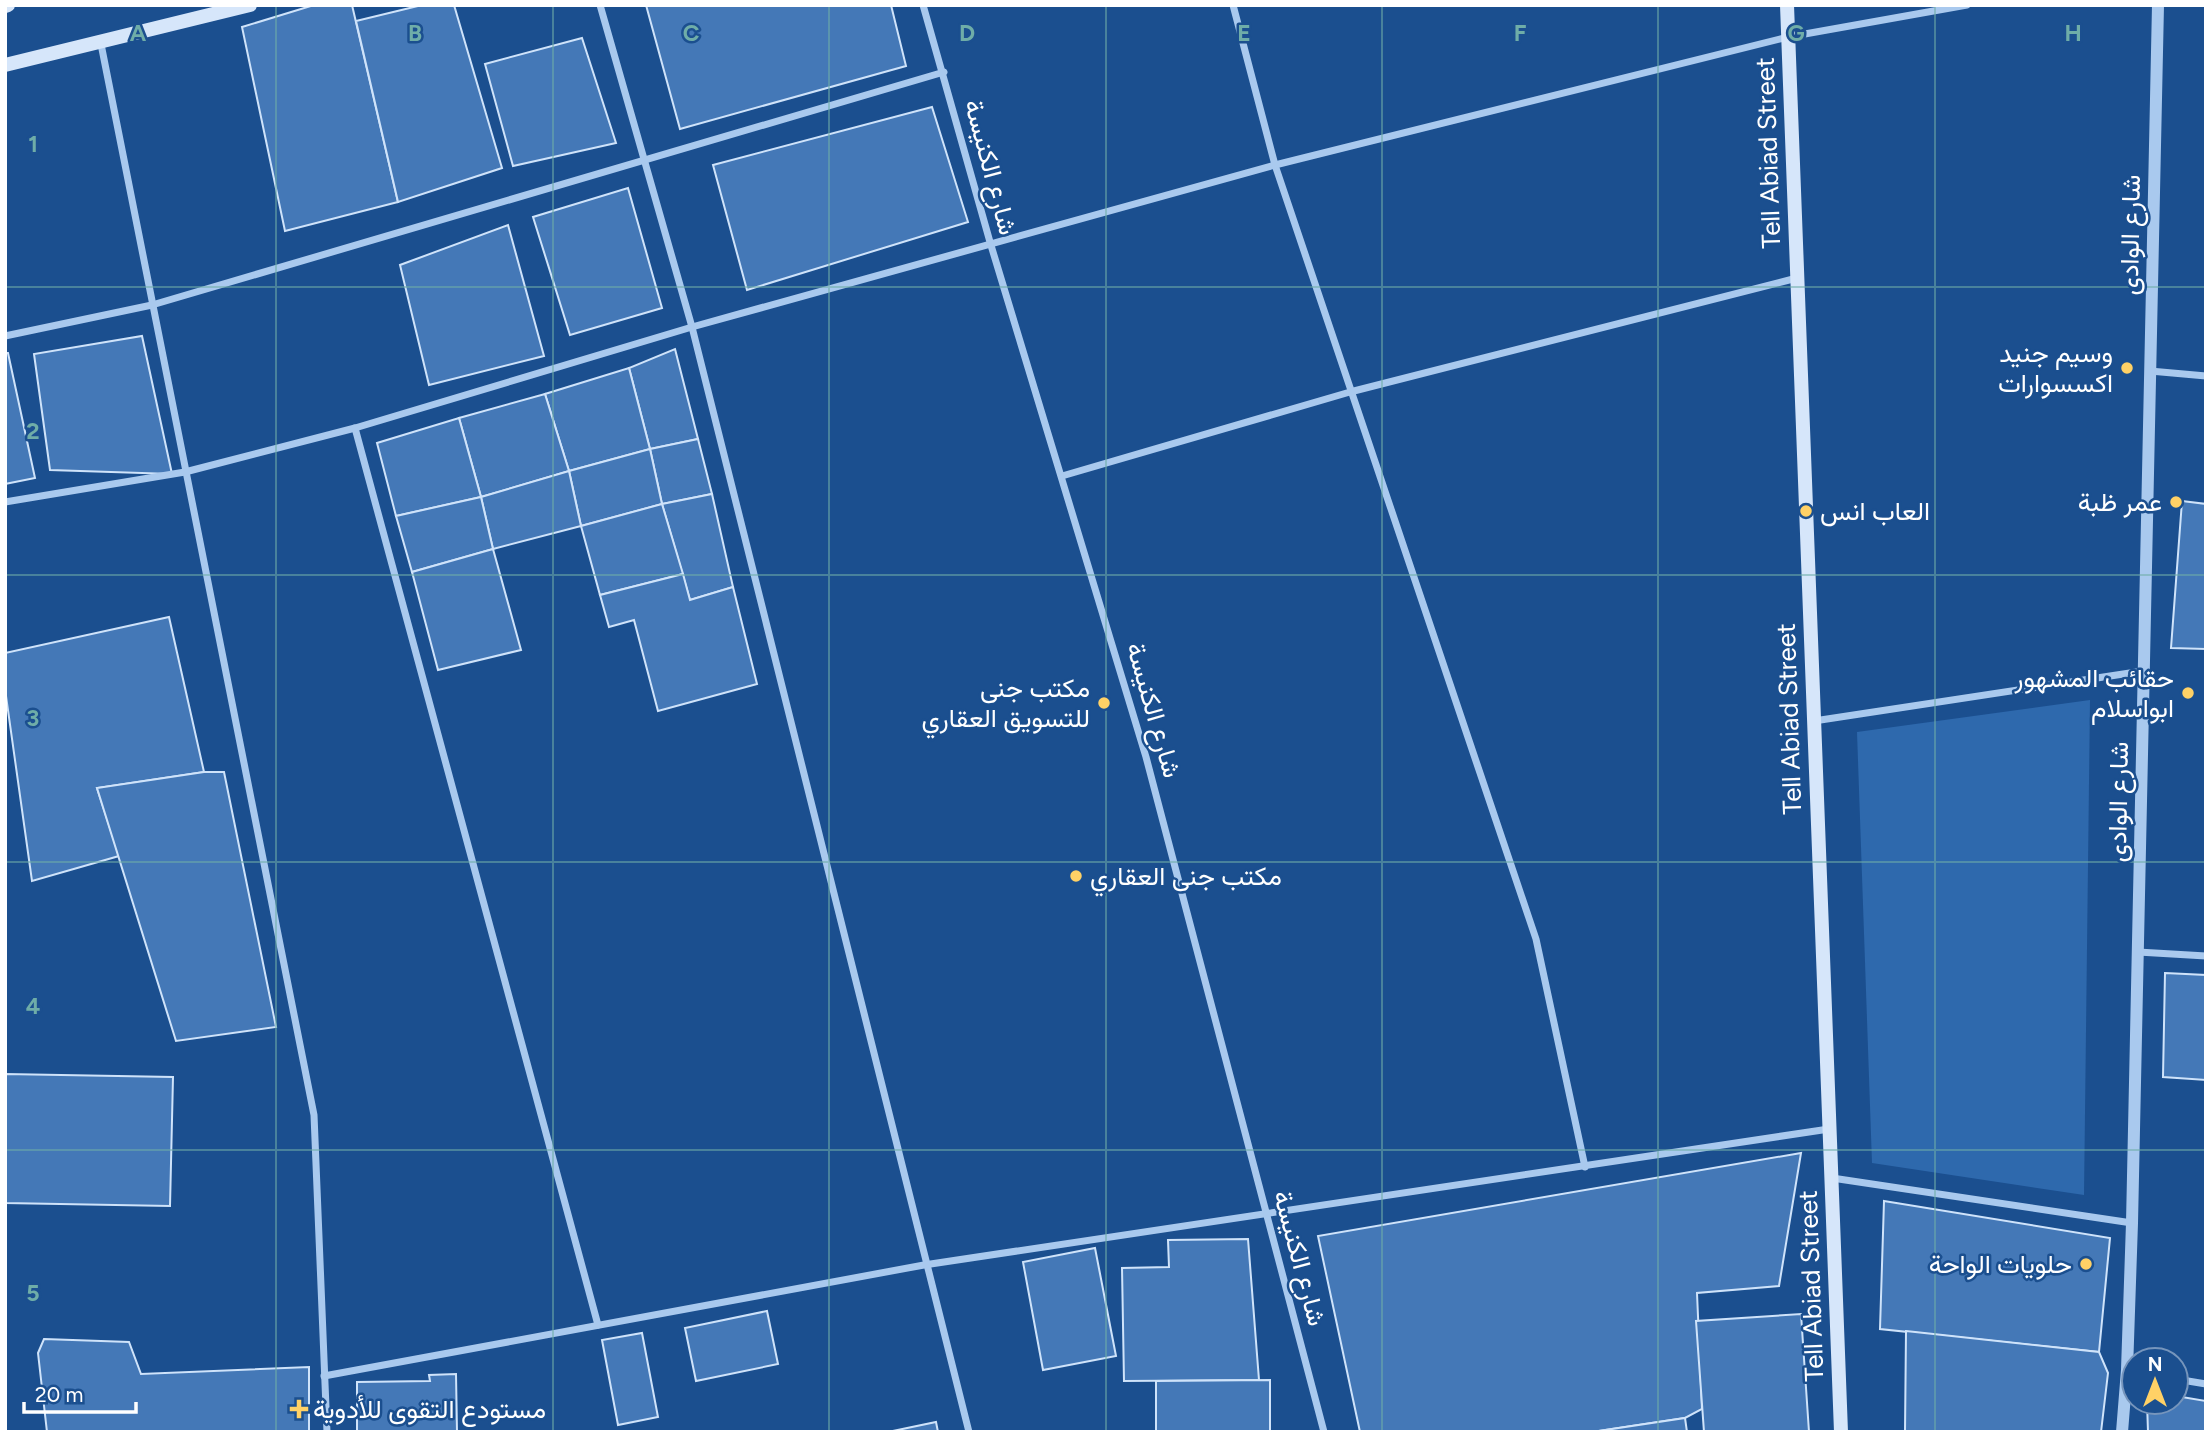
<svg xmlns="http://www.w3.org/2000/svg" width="2211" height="1437" font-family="Figtree,Vazirmatn,sans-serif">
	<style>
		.green { fill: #2e69ad }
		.building { fill: #4478b7; stroke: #cfe3fa; stroke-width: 2 }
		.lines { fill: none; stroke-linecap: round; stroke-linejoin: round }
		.minor { stroke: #a9c9ee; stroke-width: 7 }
		.tertiary { stroke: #a9c9ee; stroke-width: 12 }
		.secondary { stroke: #d6e6fa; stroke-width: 14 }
		.grid { fill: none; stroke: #6fada8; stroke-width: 2; stroke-opacity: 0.55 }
		.poi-dot { fill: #ffd166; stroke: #1b4f8f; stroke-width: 2.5 }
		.labels { text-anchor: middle; stroke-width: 5; stroke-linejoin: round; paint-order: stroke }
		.street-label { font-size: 26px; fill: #fff; stroke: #1b4f8f }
		.poi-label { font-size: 26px; fill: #fff; stroke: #1b4f8f; text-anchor: end }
		.grid-label { font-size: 23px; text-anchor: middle; font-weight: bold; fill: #6fada8; stroke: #1b4f8f; stroke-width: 5; stroke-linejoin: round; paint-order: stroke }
	</style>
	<rect width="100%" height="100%" fill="#1b4f8f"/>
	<polygon class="green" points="2090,700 2084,1195 1872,1163 1857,732"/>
	<g class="building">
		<polygon points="314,5 352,5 398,202 285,231 242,27"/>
		<polygon points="422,5 454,5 502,168 398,202 356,21"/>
		<polygon points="646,5 891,5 906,66 680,129"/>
		<polygon points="582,38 616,143 513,166 485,64"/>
		<polygon points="932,107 968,222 747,290 713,165"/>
		<polygon points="628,188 662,308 570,335 533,217"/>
		<polygon points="508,225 544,356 429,385 400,265"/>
		<polygon points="142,336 172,474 50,470 34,354"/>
		<polygon points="675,349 698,439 650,449 629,368"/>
		<polygon points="5,353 8,353 35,478 5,484"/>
		<polygon points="629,368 650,449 569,471 545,394"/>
		<polygon points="545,394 569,471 481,497 459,418"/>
		<polygon points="459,418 481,497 396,516 377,443"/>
		<polygon points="698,439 712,494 662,504 650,449"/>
		<polygon points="650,449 662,504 581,526 569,471"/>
		<polygon points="569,471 581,526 493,549 481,497"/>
		<polygon points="712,494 733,587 690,600 662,504"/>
		<polygon points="481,497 493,549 412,572 396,516"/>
		<polygon points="2182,501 2206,504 2206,649 2171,648"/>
		<polygon points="662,504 683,574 600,595 581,526"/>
		<polygon points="493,549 521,650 438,670 412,572"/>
		<polygon points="683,574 690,600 733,587 757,684 658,711 634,620 609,627 600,595"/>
		<polygon points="169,617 204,772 97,788 119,856 32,881 5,689 5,653"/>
		<polygon points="204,772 224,772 276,1027 176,1041 97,788"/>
		<polygon points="2165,973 2206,975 2206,1080 2163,1077"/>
		<polygon points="5,1074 173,1077 170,1206 5,1203"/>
		<polygon points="1801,1153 1779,1286 1697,1293 1702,1409 1685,1418 1592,1432 1360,1432 1318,1236"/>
		<polygon points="1884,1201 2110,1238 2099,1352 1880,1329"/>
		<polygon points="1248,1239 1259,1380 1124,1381 1122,1268 1169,1267 1168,1240"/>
		<polygon points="1095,1248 1116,1356 1043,1370 1023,1262"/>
		<polygon points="767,1311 778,1364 696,1381 685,1328"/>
		<polygon points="1801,1314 1809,1432 1704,1432 1696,1321"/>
		<polygon points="1906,1331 2099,1352 2108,1373 2101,1432 1905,1432"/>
		<polygon points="642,1333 658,1417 618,1425 602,1340"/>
		<polygon points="44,1339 129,1342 141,1374 309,1367 309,1432 47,1432 38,1353"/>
		<polygon points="456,1374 457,1432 357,1432 357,1382 430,1381 429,1375"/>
		<polygon points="1270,1380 1270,1432 1156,1432 1156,1381"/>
		<polygon points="2176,1396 2206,1401 2206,1432 2148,1432 2147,1402 2176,1402"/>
		<polygon points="1685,1418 1687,1432 1592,1432"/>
		<polygon points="936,1422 938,1432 888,1432"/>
	</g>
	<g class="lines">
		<g class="minor">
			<polyline points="600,5 692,327 969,1432"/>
			<polyline points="923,5 990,242 1146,757 1324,1432"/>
			<polyline points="1233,5 1275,165 1536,939 1585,1167"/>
			<polyline points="101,44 314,1115 327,1432"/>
			<polyline points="5,336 152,305 944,72"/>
			<polyline points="2150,371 2206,376"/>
			<polyline points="355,428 598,1325"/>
			<polyline points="1062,476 1350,392 1797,278"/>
			<polyline points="5,502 185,472 355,428 692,327 1275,165 1788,37 1967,5"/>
			<polyline points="1814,721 2143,671"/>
			<polyline points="2138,952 2206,956"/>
			<polyline points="1832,1178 2132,1223"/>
			<polyline points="324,1376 924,1265 1829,1129"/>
			<polyline points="2176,1379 2206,1384"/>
		</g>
		<polyline class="tertiary" points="2122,1432 2127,1370 2132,1223 2158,5"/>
		<g class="secondary">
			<polyline points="1787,5 1841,1432"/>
			<polyline points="5,6 8,5"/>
			<polyline points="5,65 250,5"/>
		</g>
	</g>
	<path class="grid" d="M276 5V1432M553 5V1432M829 5V1432M1106 5V1432M1382 5V1432M1658 5V1432M1935 5V1432M5 287H2206M5 575H2206M5 862H2206M5 1150H2206"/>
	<g class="poi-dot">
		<circle cx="2127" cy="368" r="7"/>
		<circle cx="2176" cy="502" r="7"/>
		<circle cx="1806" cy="511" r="7"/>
		<circle cx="2188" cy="693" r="7"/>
		<circle cx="1104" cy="703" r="7"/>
		<circle cx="1076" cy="876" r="7"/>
		<circle cx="2086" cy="1264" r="7"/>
		<path d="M295.5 1398.5h7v7h7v7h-7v7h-7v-7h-7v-7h7z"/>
	</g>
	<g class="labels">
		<g class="street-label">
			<text transform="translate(1768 153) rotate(-92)" y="9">Tell Abiad Street</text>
			<text transform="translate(991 167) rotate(75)" y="9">شارع الكنيسة</text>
			<text transform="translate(2130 235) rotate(-89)" y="9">شارع الوادى</text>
			<text transform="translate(1154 710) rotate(74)" y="9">شارع الكنيسة</text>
			<text transform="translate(1789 719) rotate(-92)" y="9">Tell Abiad Street</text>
			<text transform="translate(2118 802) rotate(-89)" y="9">شارع الوادى</text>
			<text transform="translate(1300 1258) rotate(75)" y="9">شارع الكنيسة</text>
			<text transform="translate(1811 1286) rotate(-92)" y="9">Tell Abiad Street</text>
		</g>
		<g class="poi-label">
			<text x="2113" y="362">وسيم جنيد<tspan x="2113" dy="30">اكسسوارات</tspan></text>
			<text x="2162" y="511">عمر ظبة</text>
			<text x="1820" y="520" text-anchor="start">العاب انس</text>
			<text x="2174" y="687">حقائب المشهور<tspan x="2174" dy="30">ابواسلام</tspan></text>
			<text x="1090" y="697">مكتب جنى<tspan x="1090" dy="30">للتسويق العقاري</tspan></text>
			<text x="1090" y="885" text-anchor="start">مكتب جنى العقاري</text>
			<text x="2072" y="1273">حلويات الواحة</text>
			<text x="313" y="1418" text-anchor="start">مستودع التقوى للأدوية</text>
		</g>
	</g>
	<g class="grid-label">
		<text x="138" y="41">A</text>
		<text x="415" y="41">B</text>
		<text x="691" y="41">C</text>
		<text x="967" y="41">D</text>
		<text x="1244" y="41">E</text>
		<text x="1520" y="41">F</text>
		<text x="1796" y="41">G</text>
		<text x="2073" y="41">H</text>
		<text x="33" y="152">1</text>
		<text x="33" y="439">2</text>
		<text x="33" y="726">3</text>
		<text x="33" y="1014">4</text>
		<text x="33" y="1301">5</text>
	</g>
	<rect width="2211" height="1437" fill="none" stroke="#ffffff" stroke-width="14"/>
	<g transform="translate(2155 1381)"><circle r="33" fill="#1b4f8f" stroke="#7695bc" stroke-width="2"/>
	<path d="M0-5L12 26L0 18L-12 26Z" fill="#ffd166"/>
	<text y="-10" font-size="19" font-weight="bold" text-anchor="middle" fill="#ffffff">N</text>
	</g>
	<path d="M24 1402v10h112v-10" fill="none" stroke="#ffffff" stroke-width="3.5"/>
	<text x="35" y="1402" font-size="21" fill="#ffffff" stroke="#1b4f8f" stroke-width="5" paint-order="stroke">20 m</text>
</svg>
